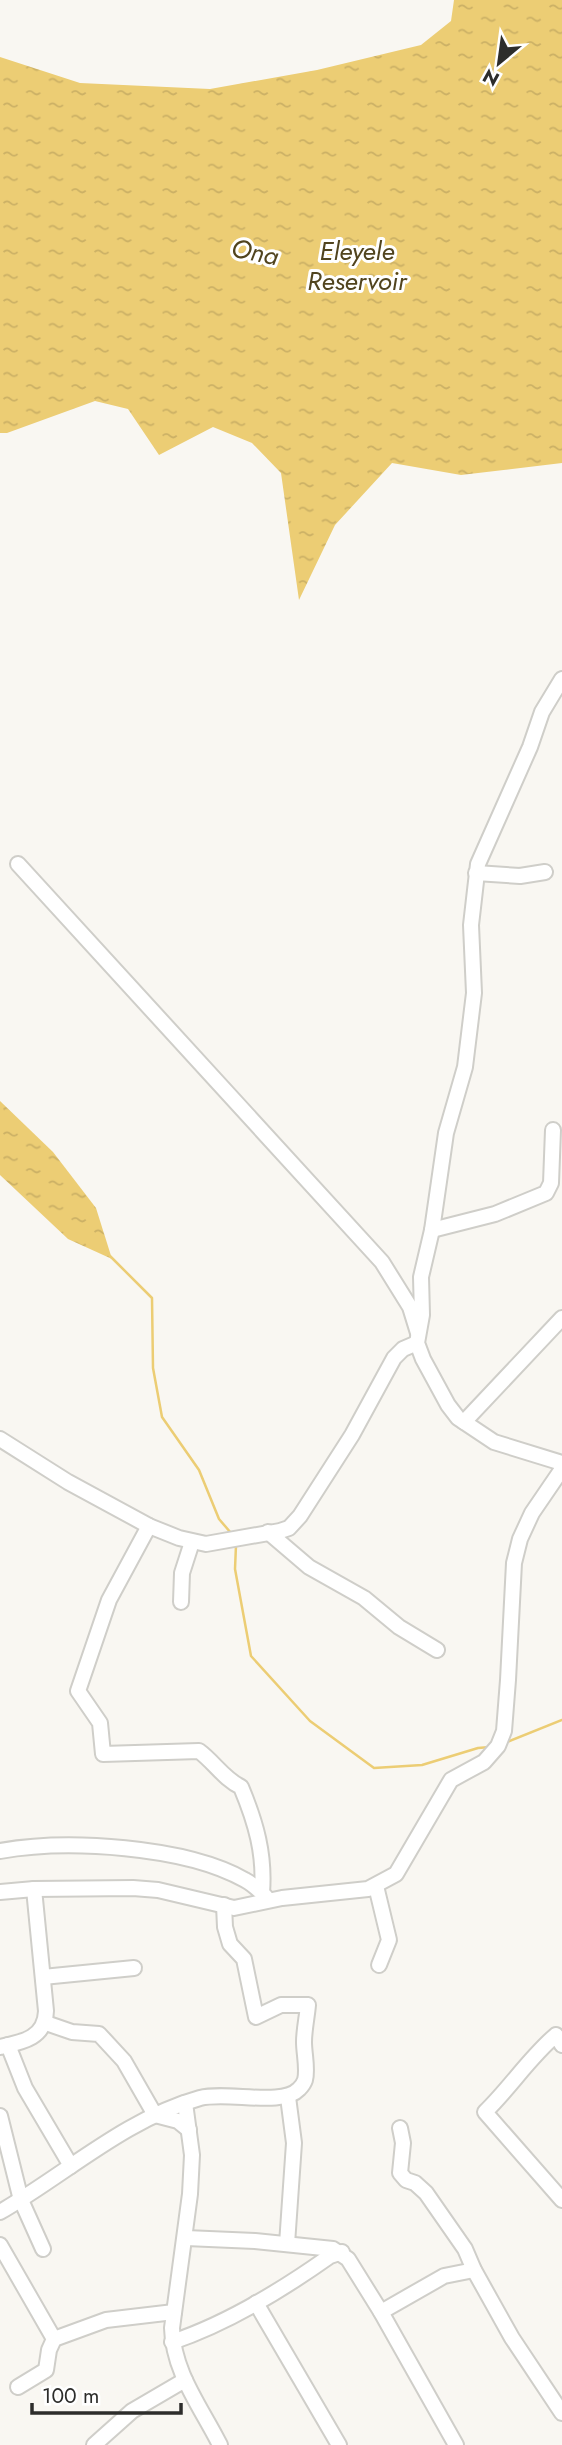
<svg xmlns="http://www.w3.org/2000/svg" width="562" height="2445" font-family="Jost,sans-serif">
	<style>
		.water { fill: url(#water-ripples) }
		.lines { fill: none; stroke-linecap: round; stroke-linejoin: round }
		.stream { stroke: #eccd74; stroke-width: 2.5 }
		.minor-casing { stroke: #cfcec9; stroke-width: 18 }
		.minor { stroke: #fff; stroke-width: 14 }
		.labels { text-anchor: middle; stroke-width: 6; stroke-linejoin: round; paint-order: stroke }
		.water-label { font-size: 26px; font-style: italic; fill: #51441e; stroke: #fff }
	</style>
	<defs>
		<pattern id="water-ripples" width="26" height="14" patternUnits="userSpaceOnUse" patternTransform="scale(1.75)"><rect width="26" height="14" fill="#eccd74"/><path d="M2 4q2-2 4 0t4 0M15 11q2-2 4 0t4 0" fill="none" stroke="#cbb065"/></pattern>
	</defs>
	<rect width="100%" height="100%" fill="#f9f7f2"/>
	<g class="water">
		<polygon points="454,0 562,0 562,463 461,475 392,463 335,525 299,600 281,473 252,443 213,427 159,455 128,409 95,401 7,433 0,433 0,57 80,83 210,89 317,70 421,45 451,21"/>
		<polygon points="0,1101 53,1152 96,1208 112,1259 68,1239 0,1175"/>
	</g>
	<g class="lines">
		<g class="stream">
			<polyline points="110,1256 152,1298 153,1368 162,1417 199,1470 219,1519 231,1533"/>
			<polyline points="236,1545 235,1569 251,1656 310,1721 374,1768 422,1765 478,1748 490,1747"/>
			<polyline points="507,1742 562,1720"/>
		</g>
		<defs>
			<g id="minor">
				<polyline points="562,679 542,712 530,747 478,864 471,925 474,993 465,1067 446,1133 432,1230 421,1277 422,1315 417,1343 423,1359 448,1405 458,1418 494,1442 562,1463"/>
				<polyline points="18,864 382,1262 410,1307 418,1333"/>
				<polyline points="476,873 520,876 545,872"/>
				<polyline points="432,1230 495,1214 546,1193 551,1183 553,1130"/>
				<polyline points="464,1422 562,1318"/>
				<polyline points="0,1439 68,1482 149,1526 179,1538 206,1544 280,1531 289,1528 300,1516 352,1435 394,1358 403,1349 417,1343"/>
				<path d="M149 1526 109 1600 78 1691 100 1723 103 1754 199 1751C214 1762 224 1779 241 1787 256 1823 265 1854 262 1893"/>
				<polyline points="268,1532 309,1567 364,1598 399,1627 437,1650"/>
				<polyline points="181,1602 182,1573 192,1542"/>
				<path d="M0 1851C67 1839 185 1846 245 1880 253 1884 260 1891 266 1897"/>
				<polyline points="376,1886 389,1940 379,1965"/>
				<polyline points="0,1892 34,1889 133,1888 158,1890 234,1908 282,1898 368,1889 396,1874 451,1780 484,1762 498,1746 504,1731 508,1680 514,1563 520,1539 532,1513 562,1469"/>
				<polyline points="43,1977 134,1968"/>
				<polyline points="46,2023 72,2032 99,2034 124,2061 155,2115 178,2121 189,2130"/>
				<polyline points="8,2045 25,2088 71,2166"/>
				<path d="M562 2045 556 2035C529 2058 510 2088 485 2112L562 2200"/>
				<path d="M0 2047C23 2042 45 2038 46 2011L34 1889"/>
				<path d="M185 2103 192 2155 190 2194 172 2328C173 2372 201 2407 220 2445"/>
				<polyline points="0,2116 21,2200 43,2249"/>
				<polyline points="400,2128 403,2143 400,2173 406,2180 415,2183 426,2193 465,2249 474,2270 512,2338 562,2413"/>
				<path d="M0 2212C66 2174 125 2119 200 2098 228 2091 282 2107 299 2089 301 2087 304 2083 305 2080 308 2069 304 2054 304 2042 304 2030 307 2017 308 2005H281L256 2017 244 1959 230 1944 225 1927 224 1905"/>
				<polyline points="186,2238 255,2241 333,2249 348,2259 381,2312 456,2445"/>
				<polyline points="287,2244 294,2143 288,2097"/>
				<polyline points="0,2245 54,2339"/>
				<polyline points="256,2303 339,2445"/>
				<polyline points="381,2312 444,2276 474,2270"/>
				<path d="M172 2342C229 2323 282 2290 330 2256L342 2252"/>
				<polyline points="18,2387 46,2370 49,2350 54,2339 106,2320 174,2312"/>
				<polyline points="94,2445 132,2411 185,2380"/>
			</g>
		</defs>
		<use href="#minor" class="minor-casing"/>
		<use href="#minor" class="minor"/>
	</g>
	<g class="labels">
		<g class="water-label">
			<text x="357" y="260">Eleyele<tspan x="357" dy="30">Reservoir</tspan></text>
			<text transform="translate(255 252) rotate(11)" y="9">Ona</text>
		</g>
	</g>
	<g transform="translate(499 63) rotate(209)" stroke="#ffffff" stroke-width="5" paint-order="stroke">
	<path d="M0-5L12 26L0 18L-12 26Z" fill="#2d2d2b"/>
	<text y="-10" font-size="19" font-weight="bold" text-anchor="middle" fill="#2d2d2b">N</text>
	</g>
	<path d="M32 2403v10h149v-10" fill="none" stroke="#2d2d2b" stroke-width="3.5"/>
	<text x="42" y="2403" font-size="21" fill="#2d2d2b" stroke="#ffffff" stroke-width="5" paint-order="stroke">100 m</text>
</svg>
